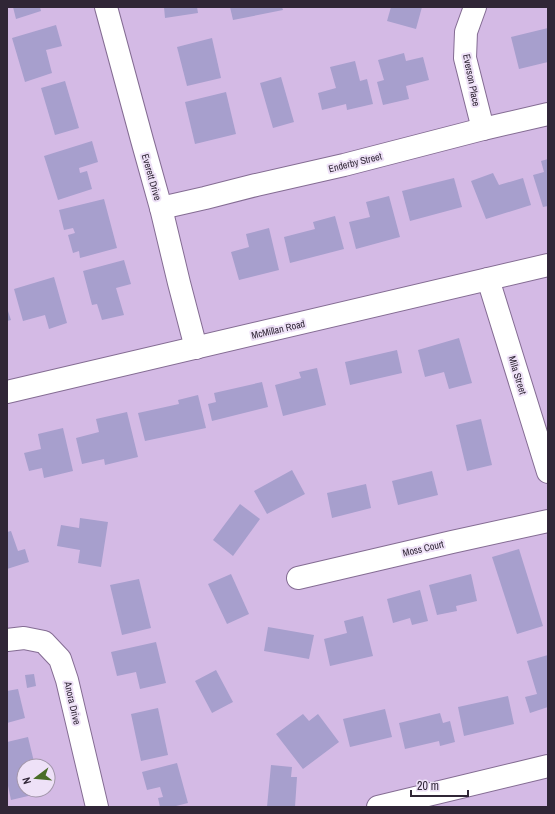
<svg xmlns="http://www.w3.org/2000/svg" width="555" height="814" font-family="'Archivo Narrow',sans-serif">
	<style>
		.building { fill: #a79fcd }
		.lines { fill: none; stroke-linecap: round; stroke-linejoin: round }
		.minor-casing { stroke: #846c93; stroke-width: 24 }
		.minor { stroke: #fff; stroke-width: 22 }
		.labels { text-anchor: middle; stroke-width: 4; stroke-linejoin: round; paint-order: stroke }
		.street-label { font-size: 10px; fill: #302636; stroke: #eee1f7 }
	</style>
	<rect width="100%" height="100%" fill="#d4bae5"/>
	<g class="building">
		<polygon points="13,7 40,7 41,11 16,19"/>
		<polygon points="164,7 197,7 198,13 165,18"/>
		<polygon points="230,7 282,7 283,10 233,20"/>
		<polygon points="391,7 422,7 416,29 387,21"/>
		<polygon points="56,25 62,46 46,50 52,73 25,82 12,38"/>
		<polygon points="548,28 548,62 519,69 511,37"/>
		<polygon points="212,38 221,78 187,86 177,47"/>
		<polygon points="404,53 406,61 423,57 429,80 406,86 409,99 383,105 377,82 384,80 378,60"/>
		<polygon points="355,61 360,81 367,79 373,104 347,110 346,104 322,110 318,93 336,88 330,67"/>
		<polygon points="281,77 294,122 273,128 260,83"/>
		<polygon points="65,81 79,128 55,135 41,88"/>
		<polygon points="226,92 236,134 195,144 185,102"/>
		<polygon points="92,141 98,162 79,168 80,173 87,171 92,189 58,200 44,156"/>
		<polygon points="548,159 548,206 543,207 533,175 544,172 541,161"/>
		<polygon points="493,173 499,185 523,178 531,205 486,219 471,181"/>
		<polygon points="454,178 462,207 410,221 402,191"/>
		<polygon points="389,196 400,237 356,249 349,222 370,217 366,202"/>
		<polygon points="104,199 117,248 80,258 79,251 73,253 68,235 75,233 73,228 64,230 59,210"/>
		<polygon points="335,216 344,249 290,263 284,237 315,229 313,222"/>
		<polygon points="269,228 279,270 239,280 231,252 249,247 246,234"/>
		<polygon points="124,260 131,284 116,288 124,315 102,320 97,304 92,305 83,271"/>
		<polygon points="54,277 67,323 49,329 45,315 23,321 14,289"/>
		<polygon points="7,308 11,320 7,321"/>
		<polygon points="459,338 472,383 449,389 444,372 425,377 418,350"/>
		<polygon points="397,350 402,373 350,385 345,362"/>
		<polygon points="317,368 326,405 283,416 275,385 301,378 299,372"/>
		<polygon points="262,382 268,407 212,421 208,404 216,402 214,393"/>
		<polygon points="198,395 206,428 145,441 138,413 179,404 178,400"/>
		<polygon points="127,412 138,457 105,465 104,459 82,464 76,438 99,432 96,419"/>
		<polygon points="481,419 492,465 467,471 456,425"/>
		<polygon points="63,428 73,471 44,478 42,468 29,471 24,453 41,449 38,434"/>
		<polygon points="292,470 305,494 267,514 254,491"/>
		<polygon points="432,471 438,495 398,505 392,481"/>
		<polygon points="366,484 371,508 332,518 327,493"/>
		<polygon points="240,504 260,519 233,556 213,540"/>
		<polygon points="80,518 108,522 101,567 78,563 80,550 57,546 61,525 79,528"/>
		<polygon points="11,531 18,551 25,549 29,562 7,569 7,532"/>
		<polygon points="519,549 543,626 517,634 492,557"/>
		<polygon points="231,574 249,614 227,624 208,584"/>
		<polygon points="471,574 477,601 456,606 457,611 437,615 429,585"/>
		<polygon points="139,579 151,628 122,635 110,585"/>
		<polygon points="420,590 428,621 412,625 410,618 393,623 387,599"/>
		<polygon points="363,616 373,656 330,666 324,639 347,633 344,621"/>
		<polygon points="268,627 314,635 309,659 264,651"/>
		<polygon points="156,642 166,683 140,689 136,672 117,676 111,652"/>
		<polygon points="548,655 548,707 530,713 525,697 537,694 527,661"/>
		<polygon points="216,670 233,702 212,713 195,681"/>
		<polygon points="34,674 36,686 27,688 25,675"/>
		<polygon points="18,689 25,718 7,723 7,691"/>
		<polygon points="508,696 514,724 464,736 458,707"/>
		<polygon points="158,708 168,755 141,761 131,714"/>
		<polygon points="385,709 392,737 350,747 343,719"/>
		<polygon points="440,713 443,723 450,721 455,742 440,746 439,741 405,749 399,723"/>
		<polygon points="303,714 309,721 318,714 339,742 303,769 276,734"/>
		<polygon points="28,737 35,766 24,766 24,790 41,790 41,793 11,800 7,781 7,742"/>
		<polygon points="177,763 188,803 172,807 160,807 158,798 163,797 160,787 147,790 142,772"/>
		<polygon points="271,765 292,767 291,777 297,777 295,807 267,807"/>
	</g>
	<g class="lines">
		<defs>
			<g id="minor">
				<polyline points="106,7 142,140 161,208 179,283 196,348"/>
				<polyline points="475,7 466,32 465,58 483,129"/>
				<polyline points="161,208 205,198 256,185 344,165 483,129 548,114"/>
				<polyline points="488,279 548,472"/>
				<polyline points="7,392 548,265"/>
				<polyline points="298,578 452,542 548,521"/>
				<polyline points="7,640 24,638 44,642 60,659 67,680 97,807"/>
				<polyline points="378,807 548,766"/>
			</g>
		</defs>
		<use href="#minor" class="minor-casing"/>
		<use href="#minor" class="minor"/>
	</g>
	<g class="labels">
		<g class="street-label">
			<text transform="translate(472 80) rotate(79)" y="4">Everson Place</text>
			<text transform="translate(355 162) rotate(-14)" y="4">Enderby Street</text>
			<text transform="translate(152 177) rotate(74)" y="4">Everett Drive</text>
			<text transform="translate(278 329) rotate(-13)" y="4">McMillan Road</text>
			<text transform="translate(518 375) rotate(73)" y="4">Mila Street</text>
			<text transform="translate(423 548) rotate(-13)" y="4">Moss Court</text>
			<text transform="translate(73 703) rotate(77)" y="4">Anora Drive</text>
		</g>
	</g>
	<rect width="555" height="814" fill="none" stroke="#302636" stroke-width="16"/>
	<g transform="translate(36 778) rotate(254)"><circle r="19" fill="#eee1f7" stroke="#a296aa"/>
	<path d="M0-3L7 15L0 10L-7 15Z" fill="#496d26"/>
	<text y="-6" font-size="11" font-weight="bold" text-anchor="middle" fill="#302636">N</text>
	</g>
	<path d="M411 790v6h57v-6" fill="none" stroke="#302636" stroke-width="2"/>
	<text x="417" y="790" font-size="12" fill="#302636" stroke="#eee1f7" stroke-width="3" paint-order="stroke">20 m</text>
</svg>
